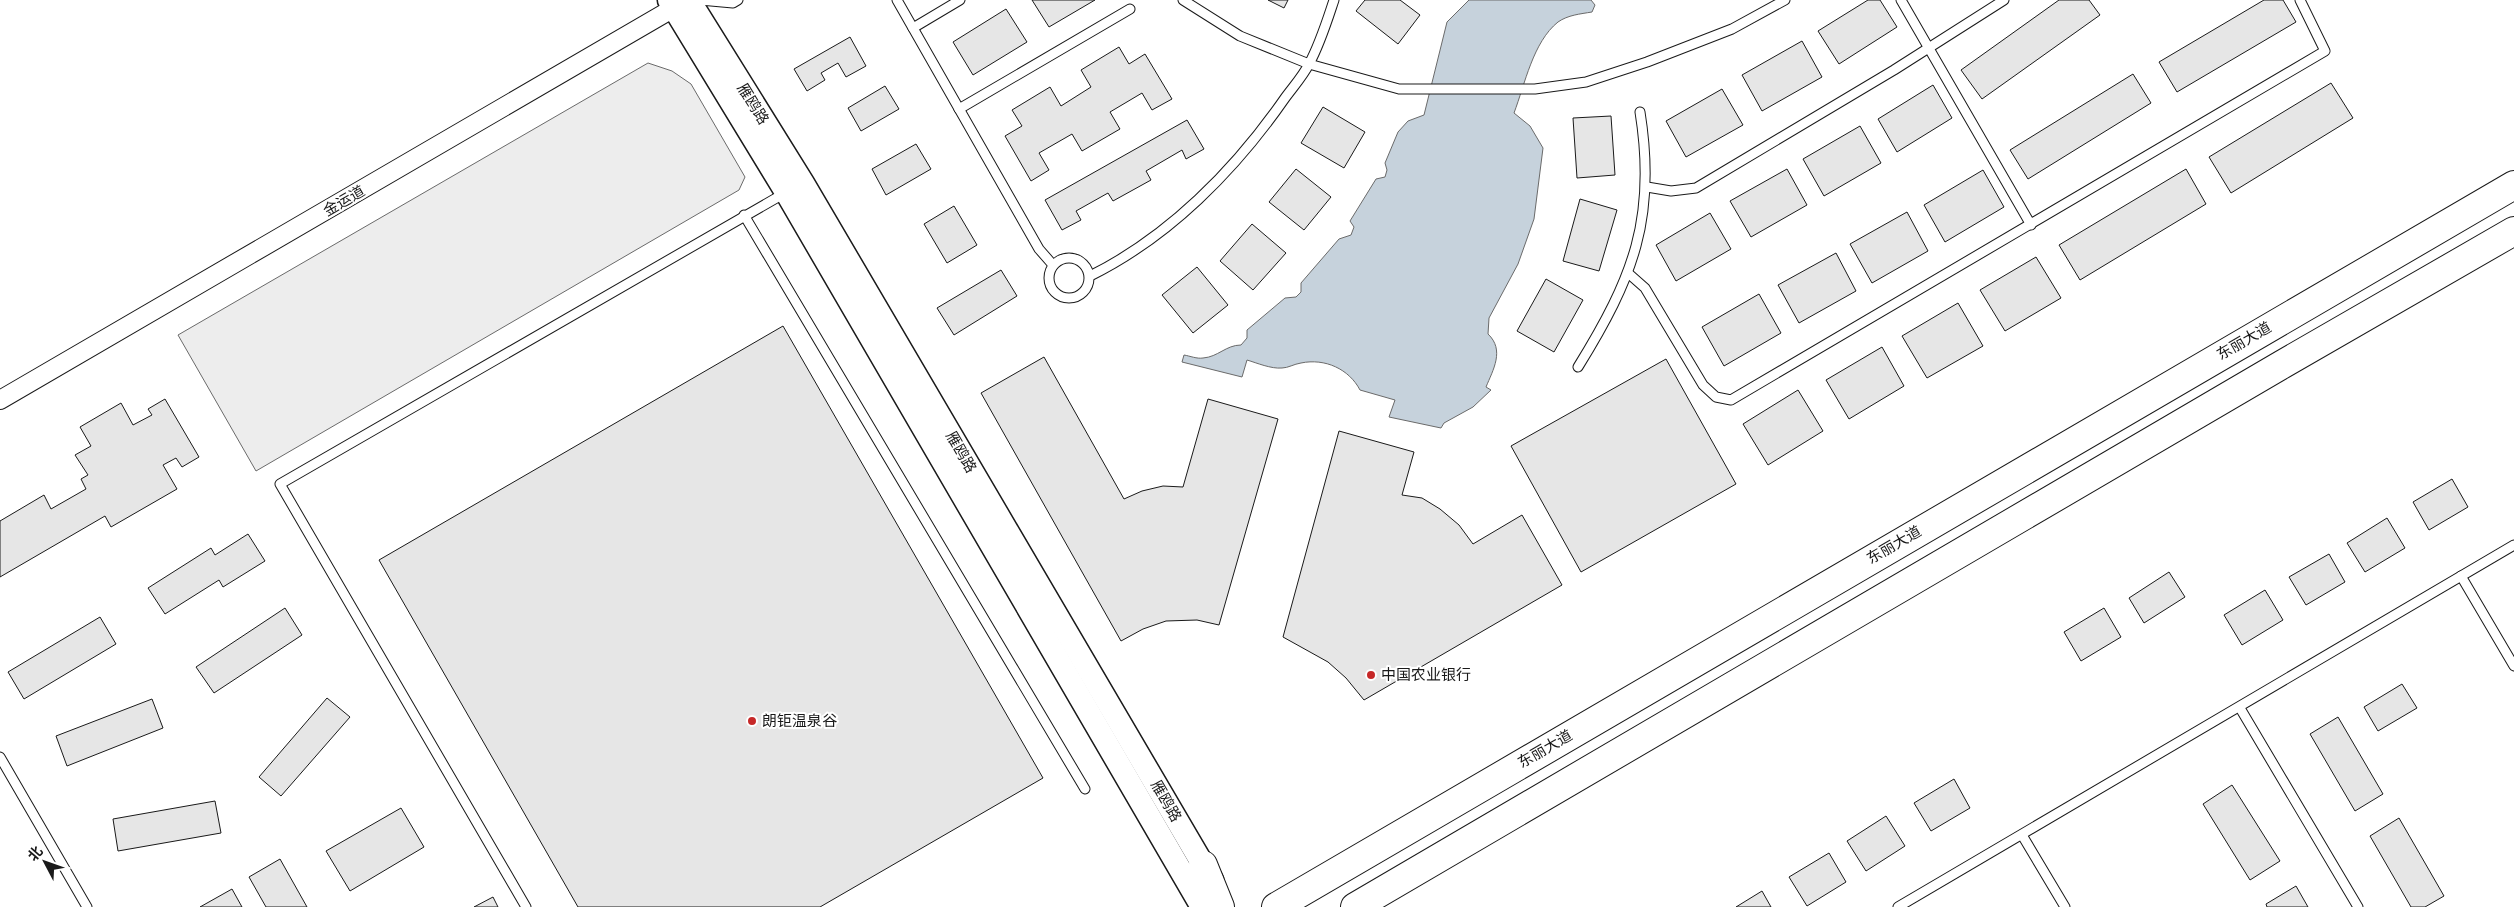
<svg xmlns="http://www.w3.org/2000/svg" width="2514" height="907" font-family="Signika,'Noto Sans SC',sans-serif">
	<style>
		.parking { fill: #ededed; stroke: #6a6a6a }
		.water { fill: #c6d2dc; stroke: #6a6a6a }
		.building { fill: #e6e6e6; stroke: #1a1a1a }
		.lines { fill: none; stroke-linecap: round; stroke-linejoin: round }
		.service-casing { stroke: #1a1a1a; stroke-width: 11 }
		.minor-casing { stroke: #1a1a1a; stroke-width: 20 }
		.tertiary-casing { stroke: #1a1a1a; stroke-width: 25 }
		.trunk-casing { stroke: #1a1a1a; stroke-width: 30 }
		.service { stroke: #fff; stroke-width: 9 }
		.minor { stroke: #fff; stroke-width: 18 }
		.tertiary { stroke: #fff; stroke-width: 22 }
		.trunk { stroke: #fff; stroke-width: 28 }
		.poi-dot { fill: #c62828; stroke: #fff; stroke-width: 2 }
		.labels { text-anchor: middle; stroke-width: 4; stroke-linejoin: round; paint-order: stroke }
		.street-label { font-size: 15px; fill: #1a1a1a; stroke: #fff }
		.poi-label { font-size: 15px; fill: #1a1a1a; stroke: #fff; text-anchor: start }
	</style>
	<rect width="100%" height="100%" fill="#fff"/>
	<polygon class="parking" points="648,63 672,71 691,84 745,177 739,190 256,471 178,335"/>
	<path class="water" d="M1469 0H1591L1595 5 1592 12C1580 14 1568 15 1558 22 1533 42 1525 84 1514 113L1530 126 1543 148 1534 219 1518 264 1489 318 1488 334C1505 350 1493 370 1486 387L1491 390 1473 407 1444 423 1441 428 1389 417 1395 400 1360 390C1349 369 1325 358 1301 363 1294 364 1288 368 1282 368 1271 369 1257 363 1247 360L1242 377 1182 362 1184 355C1190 356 1197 359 1203 358 1218 357 1226 345 1241 345L1247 338V330L1285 298 1296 297 1301 292V283L1339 239 1351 235 1354 227 1350 221 1376 179 1385 177 1387 170 1385 163 1398 132 1408 121 1424 115 1447 22Z"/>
	<g class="building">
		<polygon points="1032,0 1095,0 1049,27"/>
		<polygon points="1268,0 1288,0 1284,8"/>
		<polygon points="1365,0 1400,0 1420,15 1398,44 1356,11"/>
		<polygon points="1868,0 1880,0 1897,27 1839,64 1818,31"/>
		<polygon points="2059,0 2089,0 2100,15 1982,99 1961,70"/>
		<polygon points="2264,0 2283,0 2296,22 2177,92 2159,62"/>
		<polygon points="1006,9 1027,42 973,75 953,42"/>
		<polygon points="850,37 866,66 846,77 838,63 821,73 825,80 807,91 794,69"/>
		<polygon points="1802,41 1822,77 1762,111 1742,75"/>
		<polygon points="1119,47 1129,64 1145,54 1172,99 1152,110 1142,93 1110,112 1120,129 1082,151 1072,134 1039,153 1049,170 1031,181 1005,136 1022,126 1012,110 1050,87 1061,106 1091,87 1081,70"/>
		<polygon points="2133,74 2151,103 2028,179 2010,150"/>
		<polygon points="2331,83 2353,118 2231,193 2209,157"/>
		<polygon points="1933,85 1952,118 1897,152 1878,119"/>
		<polygon points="885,86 899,109 861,131 848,108"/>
		<polygon points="1722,89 1743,125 1686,157 1666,121"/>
		<polygon points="1323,107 1365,132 1344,168 1301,143"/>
		<polygon points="1611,116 1615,175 1577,178 1573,118"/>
		<polygon points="1187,120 1204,149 1186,159 1182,150 1146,171 1151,180 1113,201 1108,193 1076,211 1081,220 1062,230 1045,200"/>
		<polygon points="1860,126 1881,163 1824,196 1803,159"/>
		<polygon points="916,144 931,169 886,195 872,169"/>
		<polygon points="1296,169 1331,197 1304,230 1269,202"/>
		<polygon points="1787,169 1807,205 1751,237 1730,201"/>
		<polygon points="2186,169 2206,204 2080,280 2059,245"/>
		<polygon points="1983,170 2004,207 1945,242 1924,205"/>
		<polygon points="1580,199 1617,210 1599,271 1563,261"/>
		<polygon points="954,206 977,245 947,263 924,224"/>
		<polygon points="1907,212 1928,251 1872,283 1850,244"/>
		<polygon points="1710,213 1731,249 1676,281 1656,245"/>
		<polygon points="1252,224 1286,253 1253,290 1220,261"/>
		<polygon points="1836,253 1856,291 1799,323 1778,285"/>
		<polygon points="2036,257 2061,298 2005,331 1980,290"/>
		<polygon points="1197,267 1228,305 1193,333 1162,295"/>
		<polygon points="1001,270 1017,296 954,335 937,308"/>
		<polygon points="1546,279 1583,300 1554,352 1517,331"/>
		<polygon points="1759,294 1781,333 1724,366 1702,327"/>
		<polygon points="1958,303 1983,346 1927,378 1902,336"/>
		<polygon points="783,326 1043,778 820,907 578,907 379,560"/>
		<polygon points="1882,347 1904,386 1849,419 1826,380"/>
		<polygon points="1044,357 1124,499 1142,491 1163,486 1183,487 1208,399 1278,419 1219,625 1197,620 1166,621 1143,629 1121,641 981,393"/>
		<polygon points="1666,359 1736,484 1581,572 1511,446"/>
		<polygon points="1798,390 1823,431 1768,465 1743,424"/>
		<polygon points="165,399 199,457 182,467 176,458 163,465 177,489 111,527 105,516 0,577 0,521 44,495 51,509 86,489 81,479 88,475 75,455 91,446 80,427 121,403 133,425 152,415 148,409"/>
		<polygon points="1339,431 1414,452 1402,495 1422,498 1440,509 1459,525 1473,544 1522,515 1562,585 1364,700 1346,678 1328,662 1283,637"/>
		<polygon points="2452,479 2468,507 2429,530 2413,502"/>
		<polygon points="2387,518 2405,548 2365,572 2347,543"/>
		<polygon points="248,534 265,561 223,587 219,580 165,614 148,588 211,548 215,555"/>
		<polygon points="2329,554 2345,582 2306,605 2289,577"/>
		<polygon points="2169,572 2185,597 2144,623 2129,598"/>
		<polygon points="2265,590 2283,620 2242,645 2224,615"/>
		<polygon points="285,608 302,635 214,693 196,667"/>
		<polygon points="2104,608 2121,637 2081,661 2064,632"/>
		<polygon points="100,617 116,644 24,699 8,672"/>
		<polygon points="2402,684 2417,708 2378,731 2364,707"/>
		<polygon points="327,698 350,717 281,796 259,777"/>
		<polygon points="152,699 163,728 67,766 56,736"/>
		<polygon points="2338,717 2383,794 2355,811 2310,734"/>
		<polygon points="1954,779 1970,808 1931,831 1914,803"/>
		<polygon points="2232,785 2280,861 2250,880 2203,804"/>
		<polygon points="215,801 221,833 118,851 113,819"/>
		<polygon points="401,808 424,847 350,891 326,851"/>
		<polygon points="1886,816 1905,846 1866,871 1847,841"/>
		<polygon points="2399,818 2444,896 2425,907 2411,907 2370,836"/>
		<polygon points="1829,853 1846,882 1807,906 1789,877"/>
		<polygon points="280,859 307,907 266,907 249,877"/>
		<polygon points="2296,886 2308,907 2267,907 2266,904"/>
		<polygon points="232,889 242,907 200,907"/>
		<polygon points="1762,891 1771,907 1736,907"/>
		<polygon points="493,897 498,907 474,907"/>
	</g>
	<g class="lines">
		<defs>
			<g id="service">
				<polyline points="700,0 733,3 738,0"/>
				<polyline points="897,0 1039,249 1053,265"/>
				<polyline points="1183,0 1240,36 1309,64 1399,89 1535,89 1586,82 1647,62 1732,29 1785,0"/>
				<polyline points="1901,0 2031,225"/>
				<polyline points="913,28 960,0"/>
				<polyline points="959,109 1130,9"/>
				<polyline points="1647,187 1671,191 1696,188 1894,70 2004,0"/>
				<polyline points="744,215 1085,789"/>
				<circle cx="1069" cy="278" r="20"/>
				<polyline points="1628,273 1645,288 1703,385 1716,397 1731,400 2325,51 2300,0"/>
				<path d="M1090 276C1169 237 1235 170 1285 98 1293 87 1303 76 1309 64 1320 44 1327 21 1334 0"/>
				<path d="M1578 367C1633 278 1657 218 1640 112"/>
				<polyline points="2461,576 2514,666"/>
				<polyline points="2240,708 2358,907"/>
				<polyline points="0,757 87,907"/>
				<polyline points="2022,835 2065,907"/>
				<polyline points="526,907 280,484 785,193"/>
				<polyline points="1898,907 2514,545"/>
			</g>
			<polyline id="minor" points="0,400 684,2"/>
			<g id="tertiary">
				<polyline points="669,0 786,192 1202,907"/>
				<polyline points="689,0 803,183 1212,880"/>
			</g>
			<g id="trunk">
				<polyline points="1203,865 1220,907"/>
				<polyline points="1276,907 2514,185"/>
				<polyline points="1355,907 2283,364 2514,231"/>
			</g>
		</defs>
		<use href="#service" class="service-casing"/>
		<use href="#minor" class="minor-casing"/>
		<use href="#tertiary" class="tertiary-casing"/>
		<use href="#trunk" class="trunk-casing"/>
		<use href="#service" class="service"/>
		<use href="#minor" class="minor"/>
		<use href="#tertiary" class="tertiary"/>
		<use href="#trunk" class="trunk"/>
	</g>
	<g class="poi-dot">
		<circle cx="1371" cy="675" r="5"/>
		<circle cx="752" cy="721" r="5"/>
	</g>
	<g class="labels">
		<g class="street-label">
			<text transform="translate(753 104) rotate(58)" y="5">雁鸥路</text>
			<text transform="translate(344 201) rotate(-30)" y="5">金运道</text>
			<text transform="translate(2244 341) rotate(-30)" y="5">东丽大道</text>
			<text transform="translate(961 452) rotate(60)" y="5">雁鸥路</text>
			<text transform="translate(1894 545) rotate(-30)" y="5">东丽大道</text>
			<text transform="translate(1545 749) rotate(-30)" y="5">东丽大道</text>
			<text transform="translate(1166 801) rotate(60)" y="5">雁鸥路</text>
		</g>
		<g class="poi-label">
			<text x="1381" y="680">中国农业银行</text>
			<text x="762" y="726">朗钜温泉谷</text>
		</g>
	</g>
	<g transform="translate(45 862) rotate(311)" stroke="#ffffff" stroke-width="4" paint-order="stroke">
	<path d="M0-4L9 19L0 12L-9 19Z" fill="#1a1a1a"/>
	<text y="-8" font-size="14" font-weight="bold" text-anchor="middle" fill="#1a1a1a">北</text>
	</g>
</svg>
